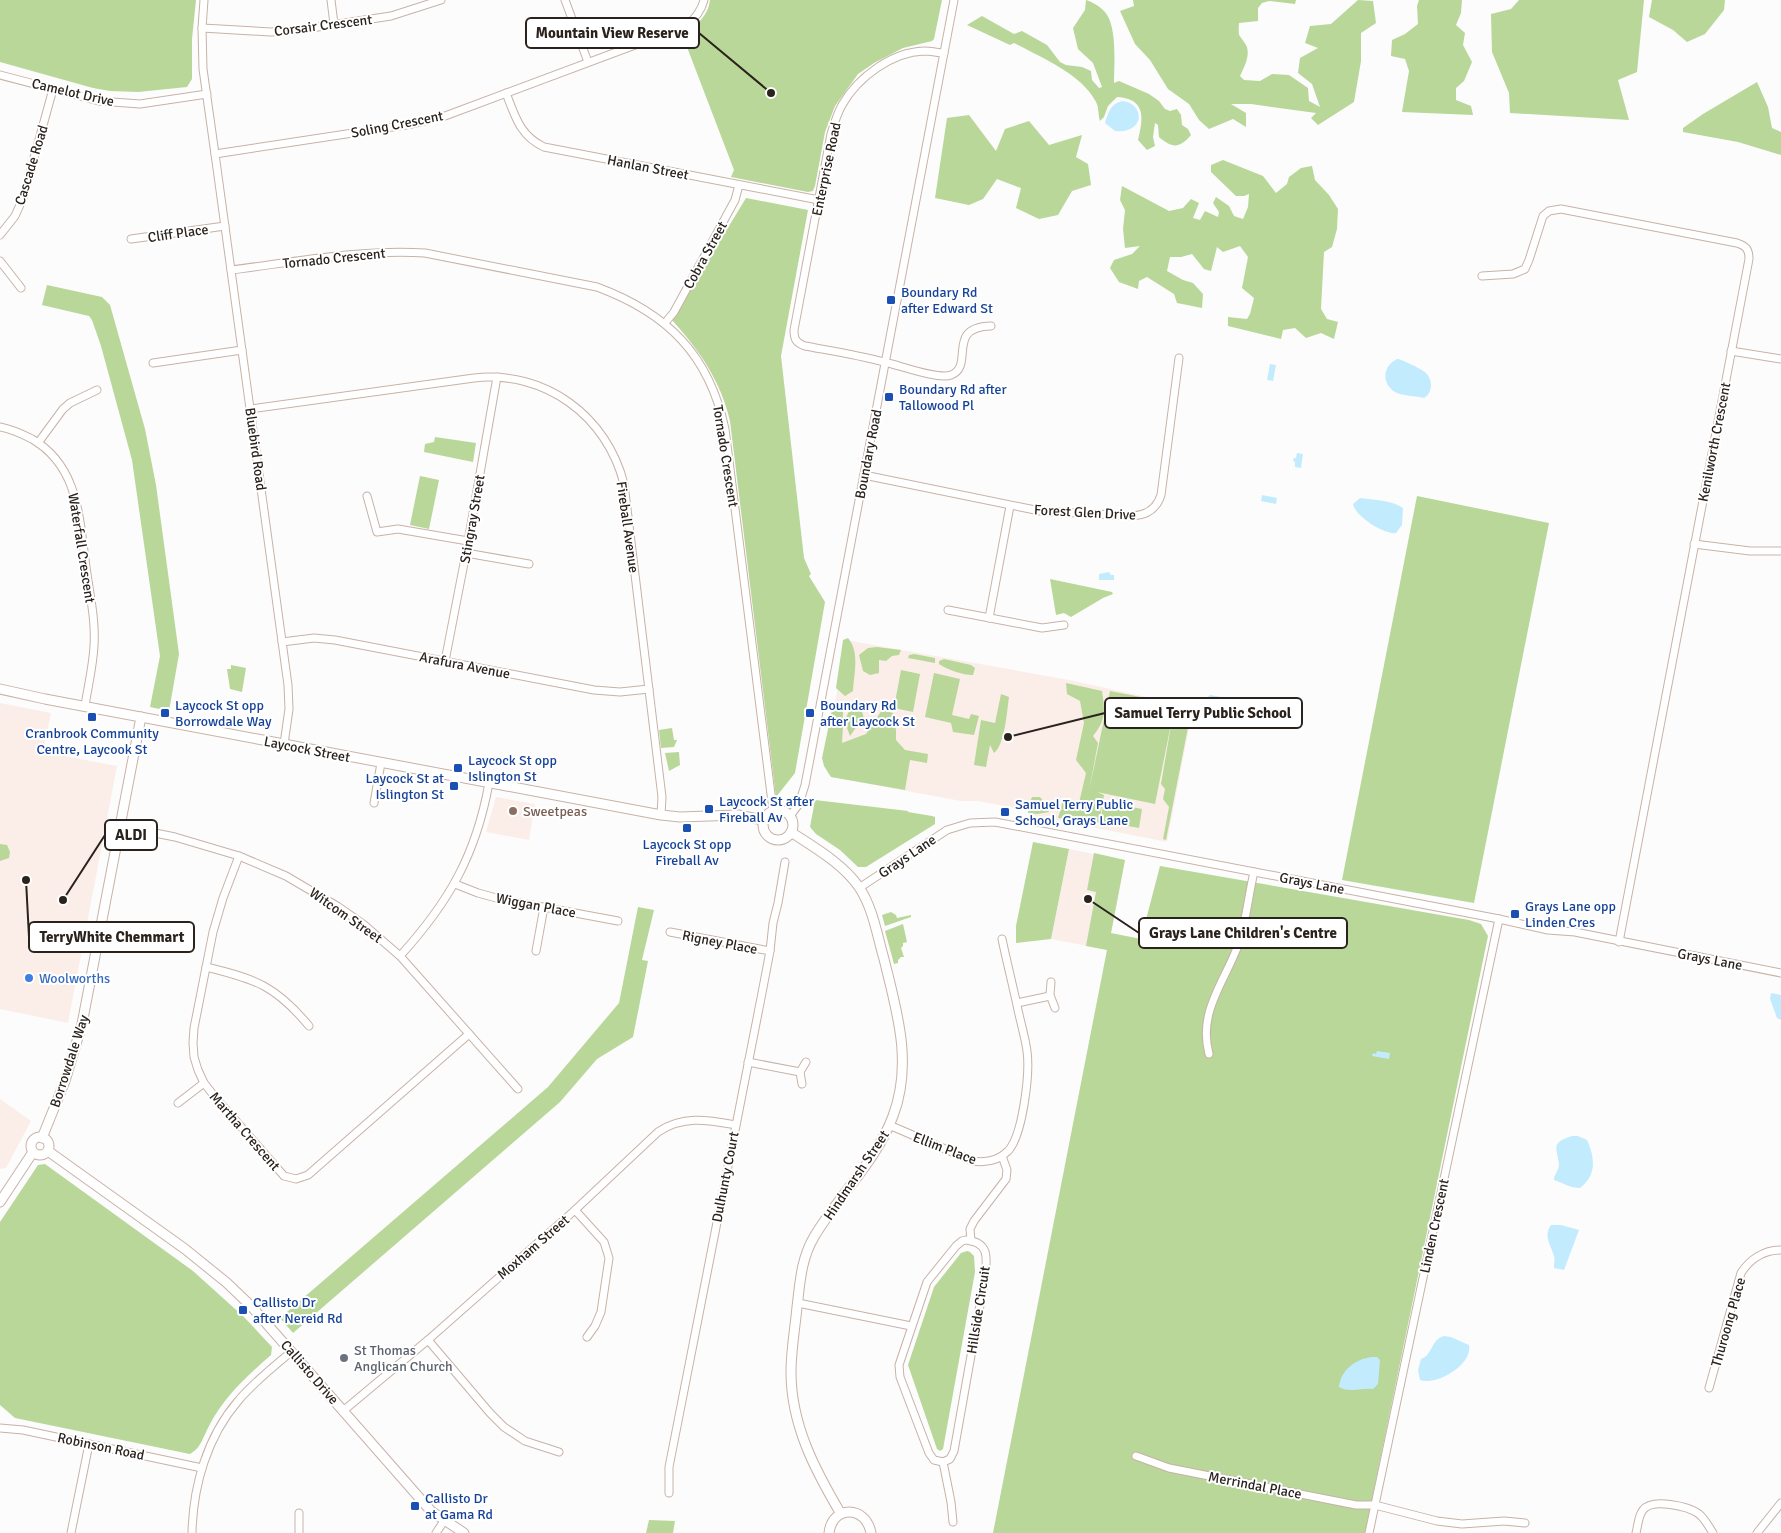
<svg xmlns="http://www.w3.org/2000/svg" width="1781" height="1533" font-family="Signika,sans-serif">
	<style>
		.built { fill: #fbeee8 }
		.green { fill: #b8d799 }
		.water { fill: #c2ecfe }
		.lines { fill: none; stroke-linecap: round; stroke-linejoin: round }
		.minor-casing { stroke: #c8b2a7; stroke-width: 9 }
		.tertiary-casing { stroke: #c8b2a7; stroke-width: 11 }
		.minor { stroke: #fff; stroke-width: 7 }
		.tertiary { stroke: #fff; stroke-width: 9 }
		.transit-dot { fill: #1a4fb4; stroke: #fff; stroke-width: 2 }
		.education-dot { fill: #8d6e63; stroke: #fff; stroke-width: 2 }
		.shop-dot { fill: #3f7fe0; stroke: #fff; stroke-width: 2 }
		.worship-dot { fill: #6b7280; stroke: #fff; stroke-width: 2 }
		.labels { text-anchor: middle; stroke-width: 4; stroke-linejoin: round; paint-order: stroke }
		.street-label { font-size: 14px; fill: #2a221d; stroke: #fff }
		.transit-label { font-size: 14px; fill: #164399; stroke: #fff; text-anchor: start }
		.education-label { font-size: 14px; fill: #785e54; stroke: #fff; text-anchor: start }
		.shop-label { font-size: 14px; fill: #366cbe; stroke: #fff; text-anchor: start }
		.worship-label { font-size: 14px; fill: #5b616d; stroke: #fff; text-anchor: start }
		.leader { fill: none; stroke: #2a221d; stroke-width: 2 }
		.callout-dot { fill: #2a221d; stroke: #fff; stroke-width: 2 }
		.callout { fill: #fff; stroke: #2a221d; stroke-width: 2 }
		.callout-label { font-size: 15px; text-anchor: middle; font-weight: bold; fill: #2a221d }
	</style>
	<rect width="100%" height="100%" fill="#fcfcfc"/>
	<g class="built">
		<polygon points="846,640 1069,680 1193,707 1167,842 1036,816 1026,810 978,801 961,801 831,777 824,766"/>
		<polygon points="0,703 51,713 43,752 117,766 68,1023 0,1009"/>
		<polygon points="496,797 535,804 529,840 486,832"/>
		<polygon points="1069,849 1125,860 1108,950 1051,939"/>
		<polygon points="0,1099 31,1121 6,1168 0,1169"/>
	</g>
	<g class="green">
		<polygon points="0,0 196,0 192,39 192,79 187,87 138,92 110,91 93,88 0,62"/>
		<path d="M710 0H942L934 39 932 41 903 48 874 63 858 74 835 106 825 132 815 186 813 191 808 192 731 177 734 170 682 34C696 26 708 17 710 0Z"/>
		<path d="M1086 0C1092 2 1099 6 1103 10 1118 23 1114 64 1114 83L1119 81 1149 94 1159 101 1165 109 1170 111 1177 109 1181 115 1182 125 1188 129 1191 135C1179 149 1172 148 1159 137L1158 125 1155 123 1153 137 1155 146 1147 150 1138 140C1143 119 1147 99 1117 97L1108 106 1104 117 1100 121C1098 115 1099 107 1096 102 1082 74 1040 57 1014 43L1010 45 967 25 982 16 1014 34 1022 31 1047 45 1060 62 1066 65 1082 67 1091 71 1092 80 1099 88 1102 87 1093 63 1078 49 1073 28 1085 10Z"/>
		<path d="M1133 0H1296L1295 4 1269 1 1262 3 1258 8V21L1239 23C1238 39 1239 33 1246 45 1251 55 1244 67 1240 76L1244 80 1260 81 1272 74 1289 75 1308 88 1309 101 1320 107 1312 84 1298 73 1300 58 1318 48 1305 43 1310 26 1331 24 1358 0 1373 1 1376 23 1361 33V61L1354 102 1318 125 1311 118 1316 113 1251 104H1231L1246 113V127L1233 119 1209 129 1199 120 1189 104 1168 89 1150 60 1135 44 1120 11 1134 6Z"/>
		<polygon points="1419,0 1462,0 1461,13 1456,25 1465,33 1463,45 1472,62 1464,81 1456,88 1456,100 1471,106 1473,115 1402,112 1409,71 1405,59 1391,56 1392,40 1405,34 1418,24 1417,6"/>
		<polygon points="1519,0 1644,0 1637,72 1618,80 1629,120 1510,113 1509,93 1492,52 1491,14 1511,9"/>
		<polygon points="1652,0 1725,0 1724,10 1705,34 1687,42 1673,30 1649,17"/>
		<polygon points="1757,82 1768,107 1772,128 1781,132 1781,155 1738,142 1683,132 1683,128 1703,114"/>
		<polygon points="969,115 996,151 1005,129 1029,121 1049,145 1082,135 1076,157 1088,164 1091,185 1072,191 1058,215 1039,219 1016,208 1021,188 997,179 983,199 969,205 935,198 947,118"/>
		<polygon points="1223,160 1263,176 1276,193 1287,184 1289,177 1301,168 1312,166 1315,180 1329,195 1338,209 1337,229 1332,247 1324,252 1321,309 1327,319 1338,322 1334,339 1321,333 1306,338 1295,328 1283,330 1281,339 1228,326 1228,317 1247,319 1250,314 1254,298 1242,288 1248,257 1240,246 1223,252 1217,247 1211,271 1204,269 1192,254 1181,257 1170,257 1167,271 1183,280 1193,283 1203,294 1202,308 1177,303 1174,294 1147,277 1139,281 1138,289 1119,282 1110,268 1114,260 1132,254 1140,246 1125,248 1123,229 1125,210 1120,200 1122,186 1169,211 1183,208 1191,199 1199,203 1193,218 1200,220 1205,211 1218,217 1219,212 1213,203 1216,197 1229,206 1234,216 1243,219 1248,207 1249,194 1244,196 1236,196 1211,172 1211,165"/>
		<path d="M746 198 808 210 781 356 804 558 811 574 809 576 825 602 795 773 776 797 730 421C721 381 699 350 672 320Z"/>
		<polygon points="47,285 102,297 110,305 145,429 156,485 179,654 169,711 150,707 160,656 132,460 101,346 92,320 89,316 42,305"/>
		<polygon points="435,437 476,443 473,462 424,452 425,444 434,442"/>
		<polygon points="420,476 439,480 429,529 410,525"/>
		<polygon points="1417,496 1549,523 1474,903 1342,880"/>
		<polygon points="1050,579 1112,592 1113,594 1103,598 1071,617 1064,613 1056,615"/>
		<path d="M848 638C860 652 854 673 853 691L845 696 836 688 843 640Z"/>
		<polygon points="877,647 901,650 899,655 892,656 886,661 879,660 879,673 870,675 863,671 859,655 868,648"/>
		<polygon points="914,654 935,658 935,663 908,658 909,655"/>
		<path d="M944 659 971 665 975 668 973 675C962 675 948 670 939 664V661Z"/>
		<polygon points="231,665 246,668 242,692 230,689 227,669 231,669"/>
		<polygon points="901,670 920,674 913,712 894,708"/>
		<polygon points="934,673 960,679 952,715 969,719 971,714 979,716 974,735 953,732 951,723 925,717"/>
		<path d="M1066 683 1102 691C1105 711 1106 720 1093 736L1098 743 1089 791 1110 691 1192 707 1166 840 1163 839 1169 807 1163 799 1165 789 1161 784 1173 714 1155 804 1097 792 1104 795 1099 823 1058 818 1063 801 1079 803 1086 773 1076 760 1084 723 1080 701 1067 694Z"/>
		<path d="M1001 694 1009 697C1007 710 1005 745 994 753L990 745 986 767 974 765 981 720 995 723Z"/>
		<polygon points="852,705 860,705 866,725 857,726 850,736 847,728 843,726 842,743 866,734 882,710 893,713 896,730 896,740 905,750 928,754 927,763 910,760 905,790 831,777 824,766 822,758 832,710 843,711 843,724"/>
		<polygon points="672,728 674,740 677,740 674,747 661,748 659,730"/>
		<polygon points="679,752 680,765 669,771 665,753"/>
		<polygon points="1032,797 1040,797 1045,803 1049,812 1037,814 1028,813 1029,805"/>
		<polygon points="815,800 908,811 908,812 932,816 935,817 935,824 866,867 858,867 840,850 816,834 810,827"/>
		<polygon points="1104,802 1142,809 1139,828 1100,821"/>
		<polygon points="1033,842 1069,849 1051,939 1016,943 1016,926"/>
		<polygon points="0,844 7,845 10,852 9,858 0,861"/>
		<polygon points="1094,853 1125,860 1111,933 1141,939 1160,866 1469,920 1481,924 1488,936 1365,1533 993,1533 1107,950 1086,946 1096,892 1087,890"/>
		<polygon points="638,907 654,910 642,960 648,961 633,1037 597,1059 560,1102 293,1333 280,1318 548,1087 619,1003"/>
		<polygon points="891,912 896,915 897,918 911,915 911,917 885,926 882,915"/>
		<polygon points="903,924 907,942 903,943 903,946 901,948 904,957 907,957 901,957 898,960 898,963 894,964 885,931"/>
		<path d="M45 1164 193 1271 244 1317 272 1347 271 1355C247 1376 224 1397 209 1426 203 1437 201 1448 190 1454L15 1418 0 1405V1222L38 1165Z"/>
		<polygon points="967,1251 970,1252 974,1256 975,1272 943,1449 940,1451 937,1449 908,1365 934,1287 961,1253"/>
		<polygon points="649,1520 675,1521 673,1533 646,1533"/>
	</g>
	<g class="water">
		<path d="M1122 101C1145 103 1146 134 1115 131L1105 123C1108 113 1110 104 1122 101Z"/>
		<path d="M1397 359C1402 359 1423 370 1426 373 1433 380 1433 393 1424 398 1416 396 1404 396 1397 393 1381 385 1382 366 1397 359Z"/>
		<polygon points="1270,364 1276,365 1273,381 1267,380"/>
		<polygon points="1297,453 1303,454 1301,468 1295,467 1295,462 1293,461 1294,458 1296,458"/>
		<polygon points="1262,495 1277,498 1276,504 1261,501"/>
		<path d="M1360 498C1374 500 1391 500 1403 508L1402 525 1396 533C1384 535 1355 516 1353 504Z"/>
		<polygon points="1109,572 1111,575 1114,575 1114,580 1099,580 1099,574"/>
		<polygon points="1210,695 1221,697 1220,704 1208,701 1207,698"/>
		<polygon points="1771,993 1781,995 1781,1020 1777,1018 1770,999"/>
		<polygon points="1377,1051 1390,1053 1389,1059 1372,1056 1373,1053 1376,1054"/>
		<path d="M1572 1136H1578L1587 1140C1595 1158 1597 1175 1580 1188 1570 1188 1563 1183 1554 1180 1554 1174 1559 1171 1559 1164 1557 1147 1550 1143 1572 1136Z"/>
		<path d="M1551 1225H1561L1579 1230 1564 1270 1554 1268C1554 1265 1555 1259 1554 1256 1551 1245 1543 1236 1551 1225Z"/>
		<path d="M1444 1336 1451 1337 1469 1345C1473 1365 1436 1386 1420 1380L1418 1370 1421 1359C1433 1355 1431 1339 1444 1336Z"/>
		<path d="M1372 1357H1377L1380 1360 1378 1384 1373 1389C1361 1388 1350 1393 1339 1387 1341 1370 1355 1359 1372 1357Z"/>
	</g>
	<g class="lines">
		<defs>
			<g id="minor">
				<path d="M204 0 202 28 203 69 215 154 412 124 445 116 686 26C695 19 701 12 704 0"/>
				<polyline points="331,0 334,24"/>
				<polyline points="565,0 588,62"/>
				<polyline points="202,28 271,32 298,30 391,16 441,0"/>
				<path d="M944 53C938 53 931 51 924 51 892 52 858 77 842 105 837 114 834 124 831 134L794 330C794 339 796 343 805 346 832 351 858 355 884 362 899 365 938 380 951 375 975 366 945 327 991 326"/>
				<polyline points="0,75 99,101 140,104 207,94"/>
				<path d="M506 93C515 116 520 136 544 147L819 200"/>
				<polyline points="215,154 288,685 289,709 284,744"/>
				<polyline points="0,235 15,216 23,198 53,89"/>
				<polyline points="131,239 225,226"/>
				<polyline points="0,261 21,288"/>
				<path d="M231 270C295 262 360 249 425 253L597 287C667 313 709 354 725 429L773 810"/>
				<path d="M1482 276 1513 274 1525 269 1529 260 1543 216 1549 211 1561 209 1737 243C1746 246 1749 249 1749 259L1619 942"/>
				<polyline points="665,323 674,312 735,200 739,185"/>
				<polyline points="1731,351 1781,359"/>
				<polyline points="153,363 242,350"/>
				<path d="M250 409 474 378C545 370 607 416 624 484L662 797 661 815"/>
				<path d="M0 427C11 429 22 434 32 439 77 465 79 514 85 559 88 587 96 617 94 646 93 666 88 686 85 706"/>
				<polyline points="38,443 63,409 70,403 97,390"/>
				<path d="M864 475 1040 511 1133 516C1147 515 1157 508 1161 495L1179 358"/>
				<polyline points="367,496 377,532 398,529 468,541"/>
				<polyline points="1694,544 1750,551 1781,551"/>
				<polyline points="466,553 529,564"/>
				<polyline points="948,610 1042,628 1064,625"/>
				<polyline points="989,618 1010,506"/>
				<polyline points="282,642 314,638 335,640 594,690 620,692 649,689"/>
				<polyline points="445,661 466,553 497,377"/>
				<polyline points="374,803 381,763"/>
				<polyline points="790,816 799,804 805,785 954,0"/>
				<polyline points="120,826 175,837 239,856 286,876 337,906 363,924 400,956 518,1089"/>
				<polyline points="239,856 223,898 213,932 194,1028 193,1043 194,1057 198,1070 204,1083 215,1097 284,1176 296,1179 308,1175 469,1034"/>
				<polyline points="455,884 478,893 500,899 618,921"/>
				<polyline points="859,888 947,830 970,823 995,822 1499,919 1548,930 1575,932 1781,973"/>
				<polyline points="670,932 770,951"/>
				<polyline points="536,951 544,907"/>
				<path d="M400 956C449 902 476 855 489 783"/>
				<path d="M206 967C256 979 276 986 309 1026"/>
				<polyline points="1051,982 1050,995 1055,1008"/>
				<polyline points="1017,1003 1050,996"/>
				<path d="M1209 1054C1198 1013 1223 984 1237 948 1246 924 1248 897 1254 872"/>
				<polyline points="748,1062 800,1072"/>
				<polyline points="802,1084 800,1072 806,1062"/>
				<polyline points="178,1103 204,1083"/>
				<path d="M889 1125 973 1161C986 1163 998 1161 1008 1151 1023 1135 1030 1073 1027 1051 1025 1037 1021 1024 1018 1010 1013 986 1007 963 1002 939"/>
				<polyline points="575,1210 604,1242 609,1258 601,1312 595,1326 587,1337"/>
				<path d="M966 1240C990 1242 987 1259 985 1277L954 1451 950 1459 943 1462 934 1460 929 1453 900 1377 899 1365 927 1282 956 1246 962 1241Z"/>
				<polyline points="971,1241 970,1229 974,1221 1006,1179 1007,1170 1002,1156"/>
				<polyline points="798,1303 911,1326"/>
				<polyline points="428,1340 490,1413 504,1427 525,1441 559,1452"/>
				<path d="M1709 1388 1741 1273C1750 1259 1764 1250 1781 1250"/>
				<path d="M343 1411 428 1340 575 1210 658 1132C683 1115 708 1120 736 1125"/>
				<polyline points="0,1428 23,1430 202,1468"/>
				<polyline points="1136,1456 1169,1468 1356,1505 1375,1505 1437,1521 1462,1524 1504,1521 1525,1523"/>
				<polyline points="943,1462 951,1502 953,1522"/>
				<polyline points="669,1493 669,1467 762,993 770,951 773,923 778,903 785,862"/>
				<polyline points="299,1513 299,1533"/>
				<polyline points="71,1533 89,1444"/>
				<path d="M192 1533C193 1486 207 1437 238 1401 253 1383 273 1367 291 1352"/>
				<polyline points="436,1533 444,1521"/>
				<polyline points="1369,1533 1499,919"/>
				<path d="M1636 1533C1638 1526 1638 1516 1643 1510 1652 1498 1688 1506 1699 1514 1705 1519 1709 1527 1713 1533"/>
				<polyline points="1757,1533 1781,1503"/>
			</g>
			<g id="tertiary">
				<polyline points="0,689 45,699 661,815 680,817 738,815 763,820"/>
				<circle cx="778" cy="825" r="15"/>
				<path d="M791 832C815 848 842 863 859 887 873 908 877 935 884 959 897 1012 913 1063 893 1116 876 1162 838 1196 814 1237 801 1259 800 1283 797 1307 795 1329 791 1350 791 1372 791 1425 815 1470 841 1514"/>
				<circle cx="40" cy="1146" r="9"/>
				<polyline points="42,1138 65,1081 82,1024 141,717"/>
				<polyline points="48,1151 185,1249 227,1283 251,1306 431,1511 464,1533"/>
				<polyline points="0,1202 33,1152"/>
				<path d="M829 1533C832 1505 866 1505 871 1533"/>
			</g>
		</defs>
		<use href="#minor" class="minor-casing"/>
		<use href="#tertiary" class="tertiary-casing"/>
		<use href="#minor" class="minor"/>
		<use href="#tertiary" class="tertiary"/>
	</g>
	<g class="transit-dot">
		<rect x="886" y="295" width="10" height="10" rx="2.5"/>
		<rect x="884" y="392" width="10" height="10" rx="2.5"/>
		<rect x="160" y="708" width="10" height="10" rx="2.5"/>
		<rect x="805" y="708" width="10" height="10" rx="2.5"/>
		<rect x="87" y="712" width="10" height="10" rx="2.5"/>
		<rect x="453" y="763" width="10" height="10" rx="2.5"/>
		<rect x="449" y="781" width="10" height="10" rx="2.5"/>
		<rect x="704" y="804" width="10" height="10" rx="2.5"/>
		<rect x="1000" y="807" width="10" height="10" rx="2.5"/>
		<rect x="682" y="823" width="10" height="10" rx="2.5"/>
		<rect x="1510" y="909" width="10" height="10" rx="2.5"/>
		<rect x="238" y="1305" width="10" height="10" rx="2.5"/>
		<rect x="410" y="1501" width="10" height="10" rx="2.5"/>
	</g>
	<circle class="education-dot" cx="513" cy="811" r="5"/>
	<circle class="shop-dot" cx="29" cy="978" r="5"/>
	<circle class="worship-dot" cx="344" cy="1358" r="5"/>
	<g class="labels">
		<g class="street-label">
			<text transform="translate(323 25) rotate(-7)" y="5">Corsair Crescent</text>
			<text transform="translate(73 92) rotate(13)" y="5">Camelot Drive</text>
			<text transform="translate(397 124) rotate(-11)" y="5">Soling Crescent</text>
			<text transform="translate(31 165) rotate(-73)" y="5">Cascade Road</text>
			<text transform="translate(648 167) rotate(11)" y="5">Hanlan Street</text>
			<text transform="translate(826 169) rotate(-78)" y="5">Enterprise Road</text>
			<text transform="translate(178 233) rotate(-8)" y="5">Cliff Place</text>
			<text transform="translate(705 255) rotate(-61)" y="5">Cobra Street</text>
			<text transform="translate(334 258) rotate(-6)" y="5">Tornado Crescent</text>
			<text transform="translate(1714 442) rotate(-79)" y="5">Kenilworth Crescent</text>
			<text transform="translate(256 449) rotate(82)" y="5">Bluebird Road</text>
			<text transform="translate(868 454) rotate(-79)" y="5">Boundary Road</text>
			<text transform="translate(726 456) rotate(81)" y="5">Tornado Crescent</text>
			<text transform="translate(1085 512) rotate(3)" y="5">Forest Glen Drive</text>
			<text transform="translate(472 519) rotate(-80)" y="5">Stingray Street</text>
			<text transform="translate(628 527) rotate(82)" y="5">Fireball Avenue</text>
			<text transform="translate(82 548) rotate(81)" y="5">Waterfall Crescent</text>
			<text transform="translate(465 665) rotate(11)" y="5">Arafura Avenue</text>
			<text transform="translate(307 749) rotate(11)" y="5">Laycock Street</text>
			<text transform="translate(907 856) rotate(-34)" y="5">Grays Lane</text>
			<text transform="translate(1312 883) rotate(11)" y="5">Grays Lane</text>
			<text transform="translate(536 905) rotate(11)" y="5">Wiggan Place</text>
			<text transform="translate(346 915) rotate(35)" y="5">Witcom Street</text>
			<text transform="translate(720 942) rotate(11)" y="5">Rigney Place</text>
			<text transform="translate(1710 959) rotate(11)" y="5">Grays Lane</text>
			<text transform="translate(69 1061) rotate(-72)" y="5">Borrowdale Way</text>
			<text transform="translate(245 1131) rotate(49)" y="5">Martha Crescent</text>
			<text transform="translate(945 1148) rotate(21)" y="5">Ellim Place</text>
			<text transform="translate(856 1175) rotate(-56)" y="5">Hindmarsh Street</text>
			<text transform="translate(725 1177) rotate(-79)" y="5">Dulhunty Court</text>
			<text transform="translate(1434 1226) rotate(-78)" y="5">Linden Crescent</text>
			<text transform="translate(533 1247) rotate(-41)" y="5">Moxham Street</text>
			<text transform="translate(978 1310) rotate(-81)" y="5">Hillside Circuit</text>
			<text transform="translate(1728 1322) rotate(-74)" y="5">Thuroong Place</text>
			<text transform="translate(310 1372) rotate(49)" y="5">Callisto Drive</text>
			<text transform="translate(101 1446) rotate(12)" y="5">Robinson Road</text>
			<text transform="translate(1255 1485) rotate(11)" y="5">Merrindal Place</text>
		</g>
		<g class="transit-label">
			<text x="901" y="297">Boundary Rd<tspan x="901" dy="16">after Edward St</tspan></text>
			<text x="899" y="394">Boundary Rd after<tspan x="899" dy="16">Tallowood Pl</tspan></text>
			<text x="175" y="710">Laycock St opp<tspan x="175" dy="16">Borrowdale Way</tspan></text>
			<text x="820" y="710">Boundary Rd<tspan x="820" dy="16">after Laycock St</tspan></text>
			<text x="92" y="738" text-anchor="middle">Cranbrook Community<tspan x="92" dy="16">Centre, Laycook St</tspan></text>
			<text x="468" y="765">Laycock St opp<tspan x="468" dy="16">Islington St</tspan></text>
			<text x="444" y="783" text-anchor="end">Laycock St at<tspan x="444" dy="16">Islington St</tspan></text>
			<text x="719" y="806">Laycock St after<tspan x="719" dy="16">Fireball Av</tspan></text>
			<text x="1015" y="809">Samuel Terry Public<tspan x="1015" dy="16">School, Grays Lane</tspan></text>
			<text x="687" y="849" text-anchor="middle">Laycock St opp<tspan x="687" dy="16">Fireball Av</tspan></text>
			<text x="1525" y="911">Grays Lane opp<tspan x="1525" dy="16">Linden Cres</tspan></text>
			<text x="253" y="1307">Callisto Dr<tspan x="253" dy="16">after Nereid Rd</tspan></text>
			<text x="425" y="1503">Callisto Dr<tspan x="425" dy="16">at Gama Rd</tspan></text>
		</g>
		<g class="education-label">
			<text x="523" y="816">Sweetpeas</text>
		</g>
		<g class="shop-label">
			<text x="39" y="983">Woolworths</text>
		</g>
		<g class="worship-label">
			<text x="354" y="1355">St Thomas<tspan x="354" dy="16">Anglican Church</tspan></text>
		</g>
	</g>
	<path class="leader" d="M771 93L699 33M1008 737L1105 713M63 900L105 835M1088 899L1139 933M26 880L29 937"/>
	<g class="callout-dot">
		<circle cx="771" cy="93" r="5"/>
		<circle cx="1008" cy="737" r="5"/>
		<circle cx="63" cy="900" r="5"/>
		<circle cx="1088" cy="899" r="5"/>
		<circle cx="26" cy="880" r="5"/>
	</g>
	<g class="callout">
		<rect x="526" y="18" width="173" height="30" rx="5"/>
		<rect x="1105" y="698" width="197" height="30" rx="5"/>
		<rect x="105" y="820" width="52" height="30" rx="5"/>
		<rect x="1139" y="918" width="208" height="30" rx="5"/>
		<rect x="29" y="922" width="165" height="30" rx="5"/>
	</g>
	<g class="callout-label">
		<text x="612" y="38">Mountain View Reserve</text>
		<text x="1203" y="718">Samuel Terry Public School</text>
		<text x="131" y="840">ALDI</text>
		<text x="1243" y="938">Grays Lane Children's Centre</text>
		<text x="112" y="942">TerryWhite Chemmart</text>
	</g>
</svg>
